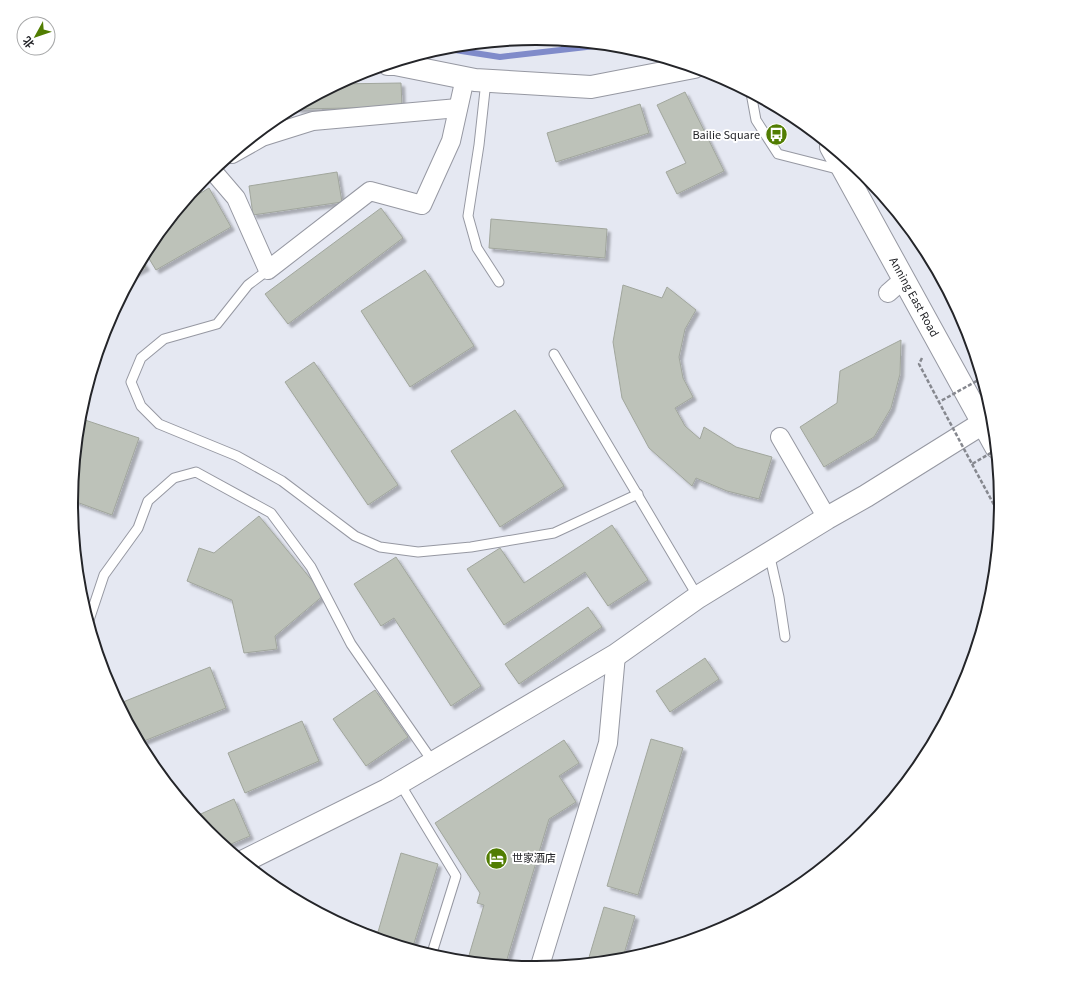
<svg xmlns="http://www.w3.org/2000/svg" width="1072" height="1007" font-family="Georgia,'Noto Sans SC',serif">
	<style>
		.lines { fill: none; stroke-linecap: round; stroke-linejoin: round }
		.stream { stroke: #808bca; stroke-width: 6 }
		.building { fill: #bdc2b9; stroke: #a1a69d; filter: url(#shadow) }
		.lane-casing { stroke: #9698a2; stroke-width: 11 }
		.street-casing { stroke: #9698a2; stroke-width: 20 }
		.secondary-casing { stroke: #9698a2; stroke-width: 24 }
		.path { stroke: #86888f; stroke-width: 2.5; stroke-dasharray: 4 2; stroke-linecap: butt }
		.lane { stroke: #fff; stroke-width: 9 }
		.street { stroke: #fff; stroke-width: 18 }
		.secondary { stroke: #fff; stroke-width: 22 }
		.path-bridge { stroke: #86888f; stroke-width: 2.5; stroke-dasharray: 4 2; stroke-linecap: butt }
		.labels { text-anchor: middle; stroke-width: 4; stroke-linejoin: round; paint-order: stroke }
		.poi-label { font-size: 11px; fill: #242529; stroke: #fff; text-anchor: end }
		.street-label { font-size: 11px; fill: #242529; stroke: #fff }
		.rim { fill: none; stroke: #242529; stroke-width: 2 }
	</style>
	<defs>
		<filter id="shadow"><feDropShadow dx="3.5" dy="3.5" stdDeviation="1" flood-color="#0004"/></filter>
	</defs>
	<rect width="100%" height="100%" fill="#e5e8f2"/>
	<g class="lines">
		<g class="stream">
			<polyline points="562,41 565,49"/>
			<polyline points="442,48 500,57 604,45"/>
		</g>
	</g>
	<g class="building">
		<polygon points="401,83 402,107 297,109 297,106 337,84"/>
		<polygon points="685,92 724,171 677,194 666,172 686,163 657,105"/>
		<polygon points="640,104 649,133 556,162 547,133"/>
		<polygon points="337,172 342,202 253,215 249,186"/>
		<polygon points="209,188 231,227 156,270 145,252 149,245 184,203"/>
		<polygon points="381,208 403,238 288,324 265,294"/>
		<polygon points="491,219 607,229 605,258 489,248"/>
		<polygon points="141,259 146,267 133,274"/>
		<polygon points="425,270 474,346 410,387 361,311"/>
		<polygon points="623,285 662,298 667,287 696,310 685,329 679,357 683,378 693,397 675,408 685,426 700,439 704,427 736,447 772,457 759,499 727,491 696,478 692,486 649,448 622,398 613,342"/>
		<polygon points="901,340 900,374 891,408 874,437 824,467 800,427 837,403 840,371"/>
		<polygon points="314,362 398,485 368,505 285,382"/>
		<polygon points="515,410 564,486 500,527 451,451"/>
		<polygon points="82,419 139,438 112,515 71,500 78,432"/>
		<polygon points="259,516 324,595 275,636 277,649 244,653 232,600 187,581 199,548 214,553"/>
		<polygon points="612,525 648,580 608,606 585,572 504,625 467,569 500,548 524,583"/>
		<polygon points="396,557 481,686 451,706 394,618 381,626 354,584"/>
		<polygon points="588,607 602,627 519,684 505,664"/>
		<polygon points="705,658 719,679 670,712 656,691"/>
		<polygon points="210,667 226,708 139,743 118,704"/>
		<polygon points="375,690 408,737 366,766 333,719"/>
		<polygon points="302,721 319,761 245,793 228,753"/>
		<polygon points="651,739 683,748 638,895 607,886"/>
		<polygon points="564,740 579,763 559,776 576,802 549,819 505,966 467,962 484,905 477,903 480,893 435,823"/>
		<polygon points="234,799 250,836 224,847 207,832 194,817"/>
		<polygon points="401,853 438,864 412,950 358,933 324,915 378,932"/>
		<polygon points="604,907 635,916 622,961 587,964"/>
	</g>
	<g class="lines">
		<defs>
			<g id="lane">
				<polyline points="486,81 479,145 468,216 477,248 499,282"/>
				<polyline points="751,93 756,120 778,154 841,170"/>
				<polyline points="268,270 248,285 217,324 164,339 141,358 131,382 141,406 159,424 237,456 282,481 355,536 380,547 418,552 471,547 554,533 638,494"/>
				<polyline points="554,354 698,597"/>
				<polyline points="984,420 990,405"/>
				<polyline points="769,553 779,597 785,637"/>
				<polyline points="88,623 104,575 138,528 148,501 174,478 196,472 271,513 311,567 351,644 433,762"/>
				<polyline points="399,782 456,876 431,956"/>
			</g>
			<g id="street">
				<polyline points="232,154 262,137 313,121 458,108"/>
				<polyline points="212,170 236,198 268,270 370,191 422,205 451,141 465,78"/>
				<polyline points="888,293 904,279"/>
				<polyline points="780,437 827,518"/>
				<polyline points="539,969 608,743 616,655"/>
			</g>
			<g id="secondary">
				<polyline points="388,64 395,64 475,80 591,87 694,67"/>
				<polyline points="831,147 996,447"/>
				<polyline points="242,862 387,790 616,655 698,597 827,518 866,496 983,423"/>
			</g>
		</defs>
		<use href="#lane" class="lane-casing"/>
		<use href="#street" class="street-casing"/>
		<use href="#secondary" class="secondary-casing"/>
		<g class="path">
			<polyline points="922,358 919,364 939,402"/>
			<polyline points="972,464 1000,516"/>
		</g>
		<use href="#lane" class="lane"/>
		<use href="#street" class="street"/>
		<use href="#secondary" class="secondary"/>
		<polyline class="path-bridge" points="982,378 939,402 972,464 996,450"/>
	</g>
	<defs>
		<symbol id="bus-disc" viewBox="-11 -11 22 22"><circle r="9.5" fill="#517d02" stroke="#fff"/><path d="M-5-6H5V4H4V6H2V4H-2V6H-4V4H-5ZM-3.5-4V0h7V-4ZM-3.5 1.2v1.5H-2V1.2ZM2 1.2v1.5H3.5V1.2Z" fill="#fff"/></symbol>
		<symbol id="hotel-disc" viewBox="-11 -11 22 22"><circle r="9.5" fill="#517d02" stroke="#fff"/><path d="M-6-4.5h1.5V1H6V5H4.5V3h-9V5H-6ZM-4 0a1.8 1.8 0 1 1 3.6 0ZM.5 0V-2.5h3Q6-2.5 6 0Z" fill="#fff"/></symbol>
	</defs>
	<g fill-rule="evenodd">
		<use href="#bus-disc" x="764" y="122" width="25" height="25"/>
		<use href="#hotel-disc" x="484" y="846" width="25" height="25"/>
	</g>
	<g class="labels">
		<g class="poi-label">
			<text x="760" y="139">Bailie Square</text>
			<text x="512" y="862" text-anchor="start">世家酒店</text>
		</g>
		<g class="street-label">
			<text transform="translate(914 297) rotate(61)" y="4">Anning East Road</text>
		</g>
	</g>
	<path d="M0 0H1072V1007H0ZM78 503a458 458 0 1 1 916 0a458 458 0 1 1-916 0Z" fill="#fff" fill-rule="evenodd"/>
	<path class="rim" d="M78 503a458 458 0 1 1 916 0a458 458 0 1 1-916 0Z"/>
	<g transform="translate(36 36) rotate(230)"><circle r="19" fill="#ffffff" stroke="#a7a8a9"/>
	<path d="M0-3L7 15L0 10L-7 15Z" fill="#517d02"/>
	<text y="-6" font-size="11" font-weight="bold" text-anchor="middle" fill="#242529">北</text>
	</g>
</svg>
